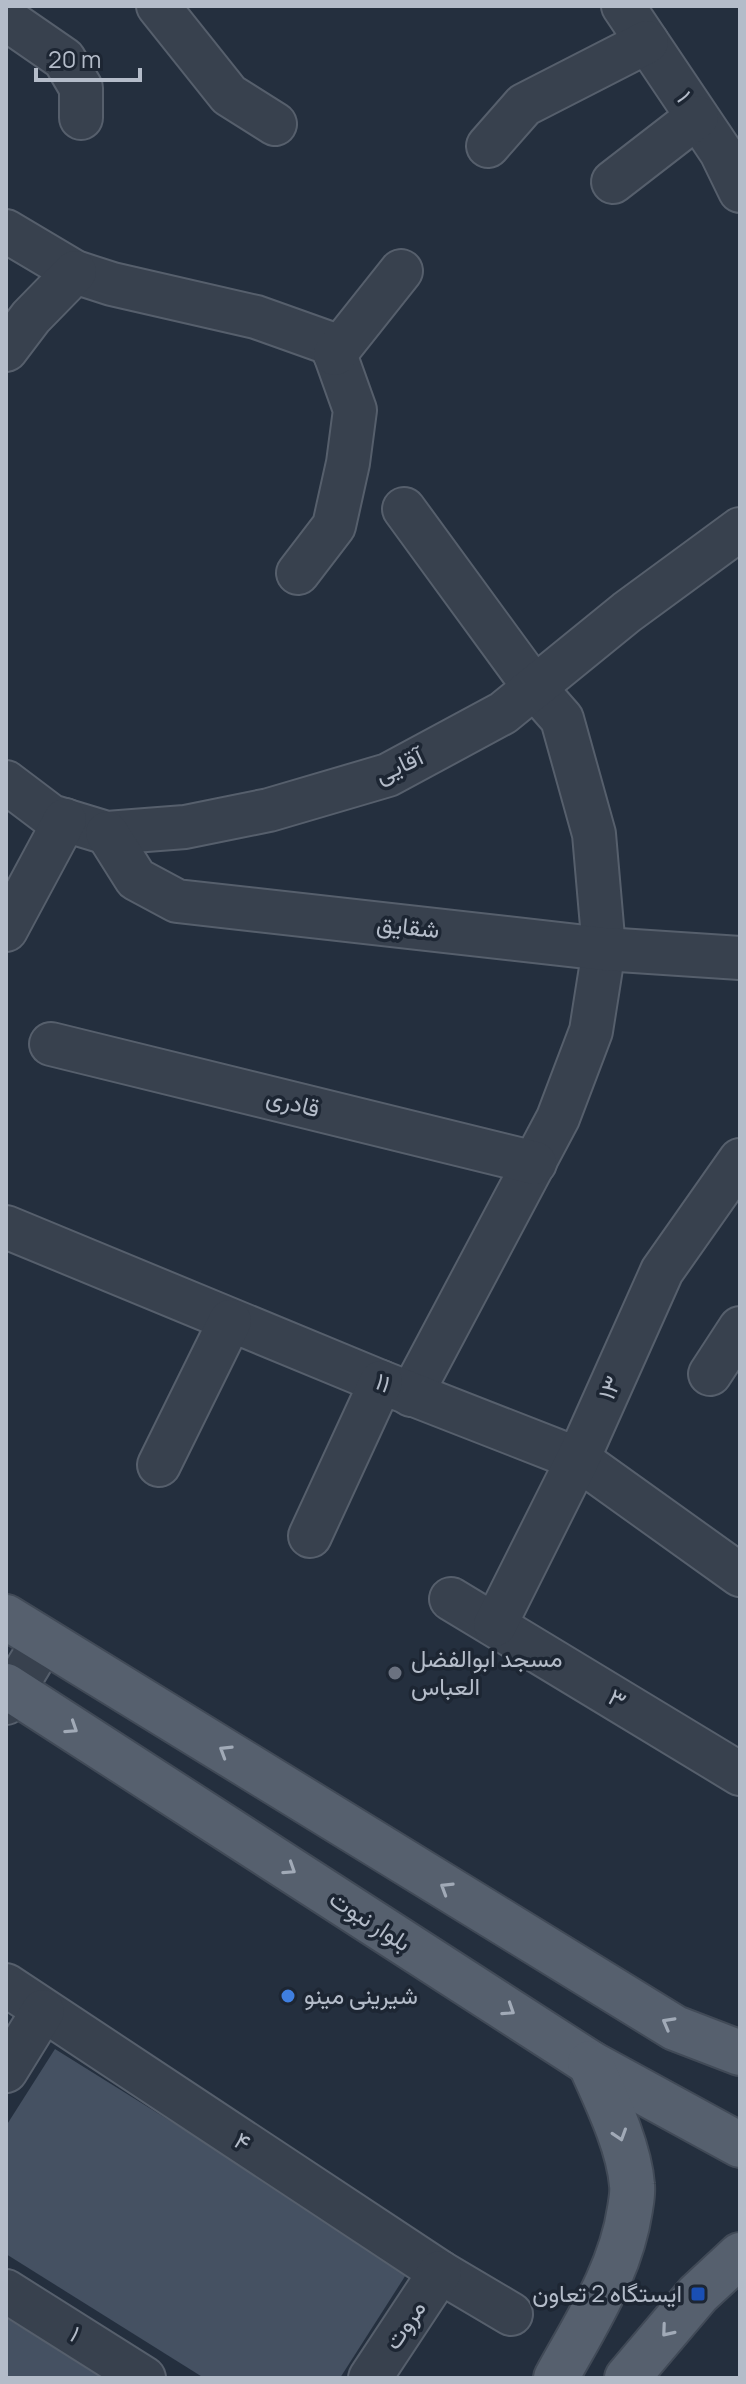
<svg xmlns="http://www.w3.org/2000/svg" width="746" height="2384" font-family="Manrope,Vazirmatn,sans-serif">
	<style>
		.building { fill: #455162 }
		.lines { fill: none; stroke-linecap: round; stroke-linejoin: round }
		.minor-casing { stroke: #565f6c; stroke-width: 46 }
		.major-casing { stroke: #414a57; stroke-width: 48 }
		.minor { stroke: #38414e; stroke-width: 42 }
		.major { stroke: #56606e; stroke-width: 44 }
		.oneway { stroke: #a1aab7 }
		.worship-dot { fill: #6b7280; stroke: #1d2633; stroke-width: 3 }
		.shop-dot { fill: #3f7fe0; stroke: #1d2633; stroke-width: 3 }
		.transit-dot { fill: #1a4fb4; stroke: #1d2633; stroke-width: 3 }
		.labels { text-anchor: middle; stroke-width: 7; stroke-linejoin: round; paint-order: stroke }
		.street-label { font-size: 24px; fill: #b4bcc9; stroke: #1d2633 }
		.poi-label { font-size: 24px; fill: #b4bcc9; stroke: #1d2633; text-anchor: start }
	</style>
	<rect width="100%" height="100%" fill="#242f3e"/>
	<g class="building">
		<polygon points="55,2049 409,2270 340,2378 204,2378 6,2254 6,2126"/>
		<polygon points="6,2318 52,2346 104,2378 6,2378"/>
	</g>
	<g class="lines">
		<defs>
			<g id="minor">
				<polyline points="158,6 229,95 275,124"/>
				<polyline points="623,6 721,152 740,191"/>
				<polyline points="6,19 64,59 81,88 81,118"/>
				<polyline points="488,146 524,105 647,42"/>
				<polyline points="613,182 697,117"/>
				<polyline points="6,231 75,272 112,284 256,317 329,343 335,354 355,410 348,463 334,526 298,573"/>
				<polyline points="6,350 31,317 75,272"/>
				<polyline points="335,354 401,271"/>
				<polyline points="404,509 534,687 562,719 594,834 604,949 591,1031 558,1118 411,1395"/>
				<polyline points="6,782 51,816 107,833 185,827 269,810 388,775 503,713 627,612 740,529"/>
				<polyline points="107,833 136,879 177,901 604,949 740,958"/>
				<polyline points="6,930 65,820"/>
				<polyline points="51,1044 535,1163"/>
				<polyline points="6,1227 381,1382 578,1459 740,1575"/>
				<polyline points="710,1374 740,1328"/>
				<polyline points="159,1465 230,1321"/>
				<polyline points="310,1536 381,1382"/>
				<polyline points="451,1599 740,1774"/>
				<polyline points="495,1625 578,1459 662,1271 740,1160"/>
				<polyline points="6,1703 44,1640"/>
				<polyline points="6,1985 440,2272 511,2314"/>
				<polyline points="6,2071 43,2011"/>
				<polyline points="6,2291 144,2378"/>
				<polyline points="370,2378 440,2272"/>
			</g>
			<g id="major">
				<polyline points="6,1617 675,2028 740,2053"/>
				<polyline points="6,1686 590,2063 740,2145"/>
				<path d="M556 2378C585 2325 621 2271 630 2209 631 2202 633 2193 632 2185 629 2146 606 2099 590 2063"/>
				<polyline points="627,2378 698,2294 740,2255"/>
			</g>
		</defs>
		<use href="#minor" class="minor-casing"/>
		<use href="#major" class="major-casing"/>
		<use href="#minor" class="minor"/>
		<use href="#major" class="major"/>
	</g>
	<defs><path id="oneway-chevron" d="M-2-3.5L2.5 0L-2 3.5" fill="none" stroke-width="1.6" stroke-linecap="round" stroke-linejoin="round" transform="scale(2)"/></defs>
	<g class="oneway">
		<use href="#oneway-chevron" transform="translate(72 1728) rotate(33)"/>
		<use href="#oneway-chevron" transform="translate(225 1751) rotate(-148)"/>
		<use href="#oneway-chevron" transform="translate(290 1869) rotate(33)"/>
		<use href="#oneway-chevron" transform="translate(446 1888) rotate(-148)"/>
		<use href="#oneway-chevron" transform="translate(509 2010) rotate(33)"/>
		<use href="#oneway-chevron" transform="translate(668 2023) rotate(-151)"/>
		<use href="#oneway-chevron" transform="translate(620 2135) rotate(72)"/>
		<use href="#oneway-chevron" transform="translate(667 2331) rotate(130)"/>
	</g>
	<circle class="worship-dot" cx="395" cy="1673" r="8"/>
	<circle class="shop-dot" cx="288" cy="1996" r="8"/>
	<rect class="transit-dot" x="690" y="2286" width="16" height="16" rx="4"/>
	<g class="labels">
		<g class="street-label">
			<text transform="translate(684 97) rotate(56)" y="8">۱</text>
			<text transform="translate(399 766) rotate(-25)" y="8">آقایی</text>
			<text transform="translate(408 927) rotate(6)" y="8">شقایق</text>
			<text transform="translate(293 1103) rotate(14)" y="8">قادری</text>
			<text transform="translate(383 1383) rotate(22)" y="8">۱۱</text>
			<text transform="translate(610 1388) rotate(-66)" y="8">۱۳</text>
			<text transform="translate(617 1699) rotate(31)" y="8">۳</text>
			<text transform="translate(370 1921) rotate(33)" y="8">بلوار نبوت</text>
			<text transform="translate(242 2142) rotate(33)" y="8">۴</text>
			<text transform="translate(405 2325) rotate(-56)" y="8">مروت</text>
			<text transform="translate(75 2334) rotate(32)" y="8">۱</text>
		</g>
		<g class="poi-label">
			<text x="411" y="1667">مسجد ابوالفضل<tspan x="411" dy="28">العباس</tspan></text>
			<text x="304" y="2004">شیرینی مینو</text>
			<text x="682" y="2302" text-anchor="end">ایستگاه 2 تعاون</text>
		</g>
	</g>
	<rect width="746" height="2384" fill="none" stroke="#b4bcc9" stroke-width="16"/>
	<path d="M36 68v12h104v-12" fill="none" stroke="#b4bcc9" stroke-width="4"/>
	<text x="48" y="68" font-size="24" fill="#b4bcc9" stroke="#1d2633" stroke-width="6" paint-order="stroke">20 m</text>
</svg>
